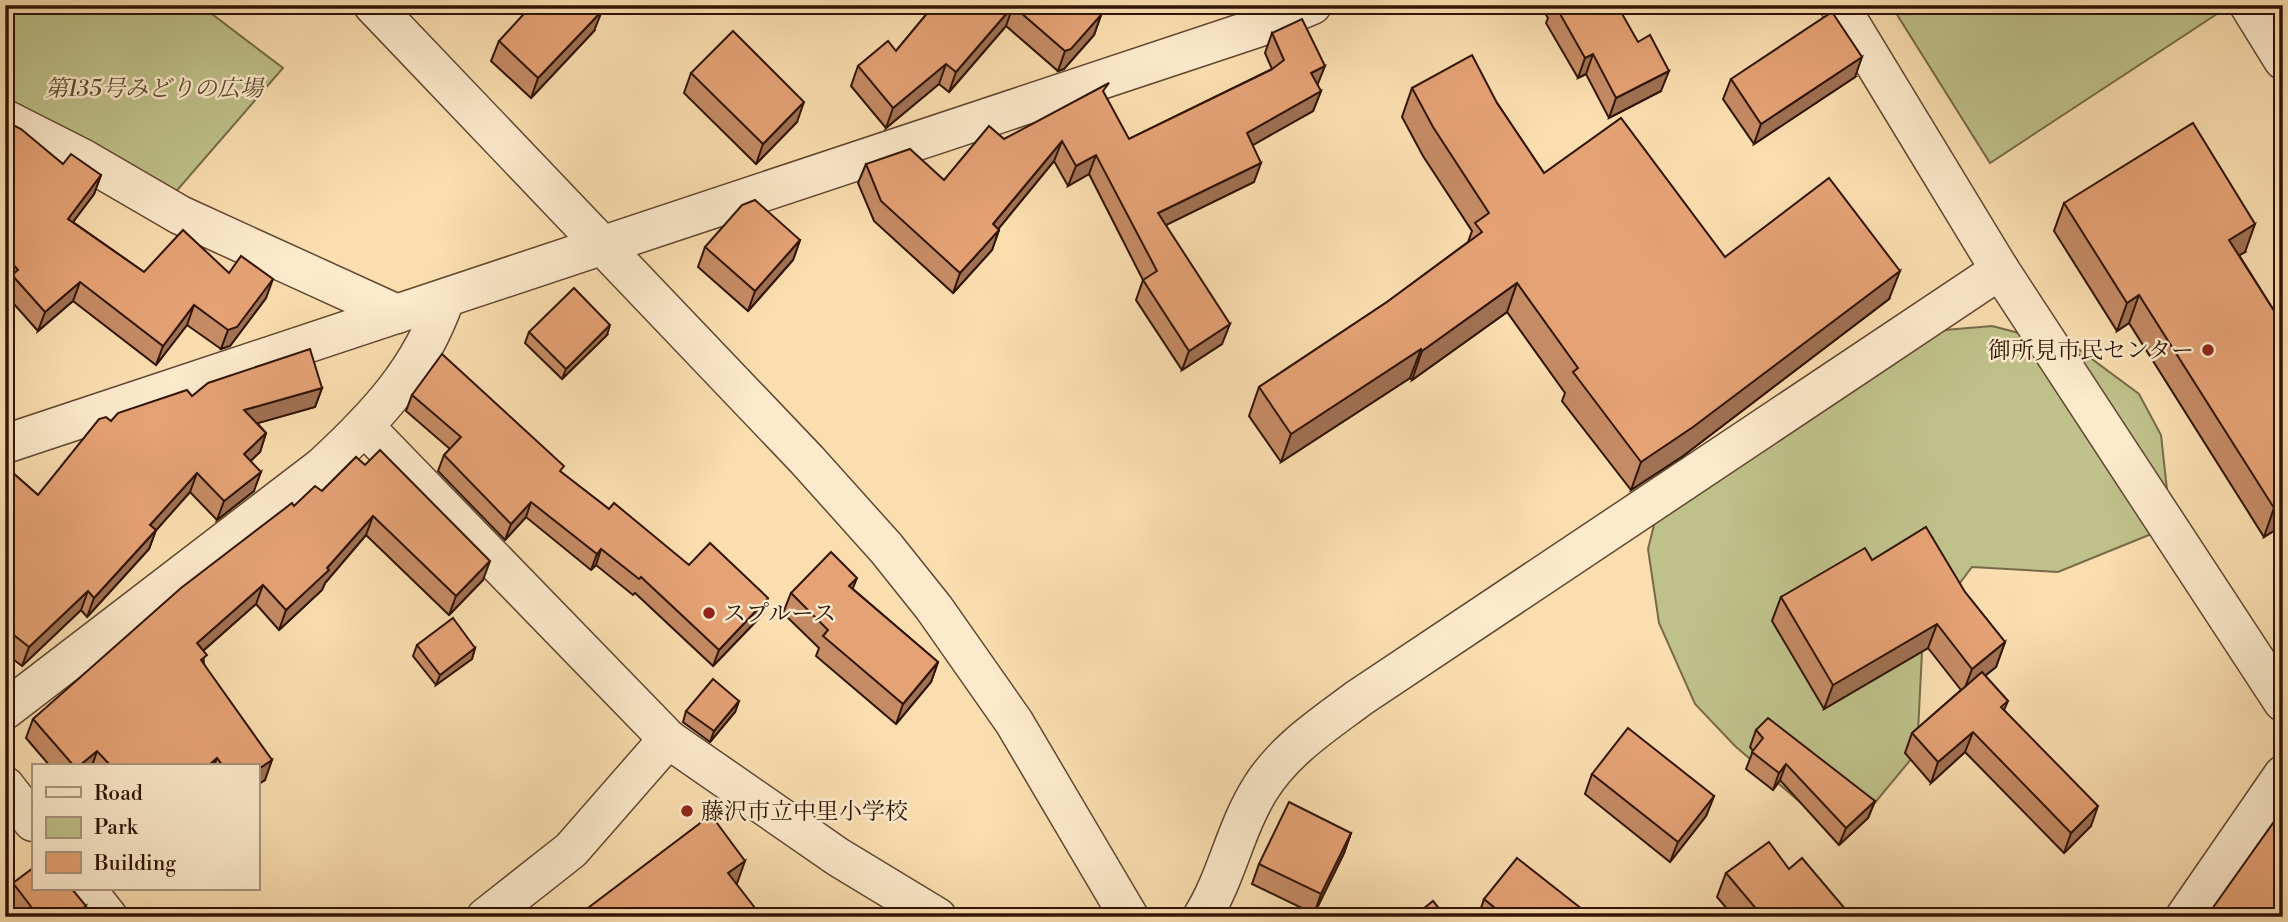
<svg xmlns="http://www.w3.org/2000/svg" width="2288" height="922" font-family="'Libre Bodoni','Noto Serif JP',serif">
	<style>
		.green { fill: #bfc18a; stroke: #786a48; stroke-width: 2 }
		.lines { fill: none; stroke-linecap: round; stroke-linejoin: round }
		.minor-casing { stroke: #624630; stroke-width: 41 }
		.minor { stroke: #fceacc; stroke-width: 38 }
		.wall { fill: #c58b65; stroke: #301405; stroke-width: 2 }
		.shaded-wall { fill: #a07152; stroke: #301405; stroke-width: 2 }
		.building { fill: #e5a275; stroke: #301405; stroke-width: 2 }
		.poi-dot { fill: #8f2418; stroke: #fceacc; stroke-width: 2.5 }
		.labels { text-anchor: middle; stroke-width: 5; stroke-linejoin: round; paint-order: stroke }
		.park-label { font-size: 23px; font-style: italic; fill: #5b482d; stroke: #fceacc }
		.poi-label { font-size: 23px; fill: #301405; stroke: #fceacc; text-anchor: start }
	</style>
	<rect width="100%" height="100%" fill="#fadeb0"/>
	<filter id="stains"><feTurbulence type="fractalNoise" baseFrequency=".00286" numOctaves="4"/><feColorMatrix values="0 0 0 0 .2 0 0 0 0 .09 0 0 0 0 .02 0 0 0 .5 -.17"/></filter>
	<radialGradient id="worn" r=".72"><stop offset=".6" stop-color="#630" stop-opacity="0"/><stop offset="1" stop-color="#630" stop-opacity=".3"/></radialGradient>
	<g class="green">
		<polygon points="5,5 200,5 283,68 173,195 5,97"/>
		<polygon points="1891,5 2216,5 2220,12 1990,163"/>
		<polygon points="1992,326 2077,348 2139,394 2161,435 2171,526 2058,572 1972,567 1923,632 1917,752 1844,840 1735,746 1695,704 1659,623 1648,549 1663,489 1921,332"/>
	</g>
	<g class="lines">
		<defs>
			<g id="minor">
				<polyline points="373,5 807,460 886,548 934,608 1014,722 1129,917"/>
				<polyline points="1839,5 2000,270 2283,702"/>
				<polyline points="2249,5 2283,60"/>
				<polyline points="5,119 82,158 180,215 397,314"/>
				<polyline points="365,427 668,739 838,857 937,917"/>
				<polyline points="5,444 1257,28 1312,5"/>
				<path d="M5 710 323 466C378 415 420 370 445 299"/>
				<polyline points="5,786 33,822"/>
				<polyline points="86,889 108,917"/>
				<polyline points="486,917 571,850 668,739"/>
				<path d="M1202 917C1227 877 1235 829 1260 789 1284 750 1323 725 1359 698L2000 270"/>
				<polyline points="2185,917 2283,775"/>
			</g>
		</defs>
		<use href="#minor" class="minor-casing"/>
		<use href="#minor" class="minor"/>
	</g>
	<g class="wall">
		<polygon points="934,5 1090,5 1101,15 1094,35 1064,69 1058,71 1006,26 949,92 939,84 886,128 851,86 858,66 896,51"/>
		<polygon points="1540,5 1617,5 1661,91 1609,118 1586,74 1578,78 1546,23 1548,18"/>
		<polygon points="594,31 531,98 491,61 499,41"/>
		<polygon points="1272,33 1317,86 1321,91 1313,111 1252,145 1254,182 1165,225 1222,344 1182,370 1136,300 1143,280 1089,174 1068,186 1054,161 998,229 999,230 992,250 953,293 874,221 858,183 866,164 944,180 1004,139 1129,139 1272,69 1265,53"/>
		<polygon points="691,73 797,122 756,164 684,93"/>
		<polygon points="1855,77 1754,144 1723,99 1731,79"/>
		<polygon points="1412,88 1497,103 1544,173 1725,257 1889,299 1683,456 1631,490 1562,401 1565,393 1507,312 1412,380 1410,378 1281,462 1249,416 1259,387 1387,302 1468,242 1472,231 1423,156 1402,117"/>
		<polygon points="5,121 63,164 101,175 94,194 73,222 144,272 229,273 266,298 230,346 221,349 187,325 156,365 73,301 38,331 5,294 8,286 5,282"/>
		<polygon points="2064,203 2245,252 2239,255 2283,325 2283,525 2264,537 2129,323 2117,331 2054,231"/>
		<polygon points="800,240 793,260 748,311 698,267 705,247"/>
		<polygon points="529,332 607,335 562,379 525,343"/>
		<polygon points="322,388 315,407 257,423 266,433 260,452 250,461 254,491 217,520 190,492 156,530 149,549 87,617 81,610 22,666 5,653 5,466 38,495 111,421 192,396"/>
		<polygon points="412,395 562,473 609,509 689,565 763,614 713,666 635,593 633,595 596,565 591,570 526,517 505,540 438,471 444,455 450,449 406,411"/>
		<polygon points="356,457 483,580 449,615 366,535 325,583 322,590 279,630 256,604 203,651 204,664 265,780 257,785 257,766 50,766 26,738 33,719 294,506 322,491"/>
		<polygon points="1872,560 1965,592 2005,642 1996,667 1985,676 2008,701 2004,710 2091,826 2064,853 1965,752 1931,783 1905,753 1912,733 1961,690 1928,648 1824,709 1772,621 1781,597"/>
		<polygon points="853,589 938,662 931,682 896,724 816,656 819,648 783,613 791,593"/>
		<polygon points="417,645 475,648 472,659 436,685 413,656"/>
		<polygon points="739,701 735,712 710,742 683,722 686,711"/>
		<polygon points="1756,730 1875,801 1868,818 1839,845 1780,780 1773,790 1746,769 1753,751 1750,747"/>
		<polygon points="1592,774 1714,796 1706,816 1670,862 1585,794"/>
		<polygon points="1351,833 1344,853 1314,914 1252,884 1259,864"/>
		<polygon points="1789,869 1852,917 1734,917 1717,897 1726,873"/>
		<polygon points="13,883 82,917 17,917 6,903"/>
		<polygon points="1484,899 1592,917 1478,917"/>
		<polygon points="2212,909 2283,917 2209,917"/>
	</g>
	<g class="shaded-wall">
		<polygon points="1013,6 1006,26 949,92 956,72"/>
		<polygon points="602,11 594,31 531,98 538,78"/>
		<polygon points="1101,15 1094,35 1064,69 1058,71 1065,51"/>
		<polygon points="1593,54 1586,74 1578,78 1585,58"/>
		<polygon points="1862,57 1855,77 1754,144 1761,124"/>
		<polygon points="946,64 939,84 886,128 893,108"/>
		<polygon points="1325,66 1317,86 1311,73"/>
		<polygon points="1669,71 1661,91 1609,118 1616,98"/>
		<polygon points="1321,91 1313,111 1239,153 1247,133"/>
		<polygon points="804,102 797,122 756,164 763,144"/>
		<polygon points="1062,141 1054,161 986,244 993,224"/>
		<polygon points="1096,155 1089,174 1068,186 1076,166"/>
		<polygon points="1261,163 1254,182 1150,233 1158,213"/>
		<polygon points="101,175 94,194 61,238 68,219"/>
		<polygon points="2255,224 2245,252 2218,268 2229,240"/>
		<polygon points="999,230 992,250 953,293 960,273"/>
		<polygon points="800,240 793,260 748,311 755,291"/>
		<polygon points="1900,271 1889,299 1683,456 1631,490 1641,462"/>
		<polygon points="273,279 266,298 230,346 221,349 228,330"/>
		<polygon points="80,282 73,301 38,331 45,312"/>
		<polygon points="1517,283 1507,312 1412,380 1422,351"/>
		<polygon points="2139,295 2129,323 2117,331 2127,303"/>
		<polygon points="194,305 187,325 156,365 163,346"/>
		<polygon points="1230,324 1222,344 1182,370 1189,351"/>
		<polygon points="610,325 607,335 562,379 566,369"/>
		<polygon points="1421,349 1410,378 1281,462 1291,434"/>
		<polygon points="322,388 315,407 237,429 244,410"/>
		<polygon points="266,433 260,452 238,473 244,454"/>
		<polygon points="261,472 254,491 217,520 224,501"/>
		<polygon points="197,473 190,492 144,544 150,525"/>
		<polygon points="531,502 526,517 505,540 511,524"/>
		<polygon points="2283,503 2283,525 2264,537 2274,508"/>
		<polygon points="373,516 366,535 325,583 322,590 279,630 286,610 327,568"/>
		<polygon points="156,530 149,549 87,617 94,598"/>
		<polygon points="601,549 596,565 591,570 597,554"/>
		<polygon points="490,561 483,580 449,615 456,596"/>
		<polygon points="857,578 849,598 849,586"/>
		<polygon points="263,585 256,604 189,663 197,643"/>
		<polygon points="88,591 81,610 22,666 29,647"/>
		<polygon points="768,598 763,614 713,666 719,650"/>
		<polygon points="1937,624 1928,648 1824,709 1833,685"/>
		<polygon points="2005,642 1996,667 1963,693 1972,669"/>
		<polygon points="475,648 472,659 436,685 440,675"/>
		<polygon points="938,662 931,682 896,724 903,704"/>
		<polygon points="739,701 735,712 710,742 714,731"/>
		<polygon points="1973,732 1965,752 1931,783 1938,762"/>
		<polygon points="97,751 92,766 79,766"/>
		<polygon points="217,758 214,766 208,766"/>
		<polygon points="272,760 265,780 257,785 257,770"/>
		<polygon points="1786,764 1780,780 1773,790 1779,773"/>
		<polygon points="1714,796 1706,816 1670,862 1678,842"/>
		<polygon points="1875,801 1868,818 1839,845 1846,828"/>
		<polygon points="2098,806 2091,826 2064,853 2071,833"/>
		<polygon points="1351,833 1344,853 1314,914 1321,894"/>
		<polygon points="745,861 735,889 728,873"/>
		<polygon points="86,906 82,917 71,917"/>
	</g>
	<g class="building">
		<polygon points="532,5 595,5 602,11 538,78 499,41"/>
		<polygon points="934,5 1090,5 1101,15 1071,49 1065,51 1013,6 956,72 946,64 893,108 858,66 888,41 896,51"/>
		<polygon points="1555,5 1617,5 1638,42 1650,35 1669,71 1616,98 1593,54 1585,58"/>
		<polygon points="1832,12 1862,57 1761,124 1731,79"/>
		<polygon points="1302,19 1325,66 1311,73 1321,91 1247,133 1261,163 1158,213 1230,324 1189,351 1143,280 1157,271 1096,155 1076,166 1062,141 993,224 999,230 960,273 881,201 866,164 910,149 944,180 989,126 1004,139 1109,83 1103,91 1129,139 1271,70 1284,60 1272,33"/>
		<polygon points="733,31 804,102 763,144 691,73"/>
		<polygon points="1472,55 1497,103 1544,173 1621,118 1725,257 1829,178 1900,271 1693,427 1641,462 1573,372 1578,368 1517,283 1422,351 1421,349 1291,434 1259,387 1387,302 1482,232 1475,223 1489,213 1433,127 1412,88"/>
		<polygon points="5,121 21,129 63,164 71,154 101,175 68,219 144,272 183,230 229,273 241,256 273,279 237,327 228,330 194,305 163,346 80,282 45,312 12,275 18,270 5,255"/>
		<polygon points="2193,123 2255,224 2229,240 2283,325 2283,503 2274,508 2139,295 2127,303 2064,203"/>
		<polygon points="755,200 800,240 755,291 705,247 742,205"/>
		<polygon points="574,288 610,325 566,369 529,332"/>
		<polygon points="310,349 322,388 244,410 266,433 244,454 261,472 224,501 197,473 150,525 156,530 94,598 88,591 29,647 5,628 5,466 38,495 99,419 106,417 111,421 118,413 187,390 192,396 208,383"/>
		<polygon points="442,354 564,466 560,471 609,509 614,503 689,565 710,543 768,598 719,650 641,577 639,579 601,549 597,554 531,502 511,524 444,455 461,437 412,395"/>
		<polygon points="380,450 490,561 456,596 373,516 327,568 329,570 286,610 263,585 197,643 207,655 201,660 272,760 257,770 257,766 223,766 217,758 208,766 111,766 97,751 79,766 74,766 33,719 181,588 292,503 294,506 315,486 322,491 356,457 365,465"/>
		<polygon points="1926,527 1965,592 2005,642 1972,669 1937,624 1833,685 1781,597 1865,548 1872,560"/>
		<polygon points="831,552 857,578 849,586 938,662 903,704 823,636 828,630 791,593"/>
		<polygon points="453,618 475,648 440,675 417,645"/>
		<polygon points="1982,672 2008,701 2001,707 2098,806 2071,833 1973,732 1938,762 1912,733"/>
		<polygon points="713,679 739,701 714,731 686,711"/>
		<polygon points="1768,718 1875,801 1846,828 1786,764 1779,773 1752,752 1763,738 1756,730"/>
		<polygon points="1628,728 1714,796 1678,842 1592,774"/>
		<polygon points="1289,802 1351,833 1321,894 1259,864"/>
		<polygon points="2283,809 2283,917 2222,917 2212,909"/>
		<polygon points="711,815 745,861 728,873 762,917 576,917"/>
		<polygon points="1769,842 1789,869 1802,858 1852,917 1763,917 1726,873"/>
		<polygon points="1517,858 1592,917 1506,917 1484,899"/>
		<polygon points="33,868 33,889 72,889 86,906 71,917 39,917 13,883"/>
		<polygon points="1433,901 1446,917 1413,917"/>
	</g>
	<g class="poi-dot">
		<circle cx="2208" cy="350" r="7"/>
		<circle cx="709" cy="613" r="7"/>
		<circle cx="687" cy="811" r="7"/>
	</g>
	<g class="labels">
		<g class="park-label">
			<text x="154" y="96">第135号みどりの広場</text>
		</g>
		<g class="poi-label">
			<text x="2194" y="358" text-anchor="end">御所見市民センター</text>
			<text x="723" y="621">スプルース</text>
			<text x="701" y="819">藤沢市立中里小学校</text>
		</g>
	</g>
	<rect width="2288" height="922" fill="none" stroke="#fadeb0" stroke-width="28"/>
	<rect x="7" y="7" width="2274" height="908" fill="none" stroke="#301405" stroke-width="3.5"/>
	<rect x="14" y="14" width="2260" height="894" fill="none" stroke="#301405" stroke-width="2"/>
	<rect x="32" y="764" width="228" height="126" fill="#fceacc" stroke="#aa947c" stroke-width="2"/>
	<rect x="46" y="787" width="35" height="10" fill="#fceacc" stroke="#aa947c" stroke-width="2"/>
	<text x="94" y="800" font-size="21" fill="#301405">Road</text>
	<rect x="46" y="817" width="35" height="21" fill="#bfc18a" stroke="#aa947c" stroke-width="2"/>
	<text x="94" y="834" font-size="21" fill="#301405">Park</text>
	<rect x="46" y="852" width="35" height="21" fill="#e5a275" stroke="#aa947c" stroke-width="2"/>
	<text x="94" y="870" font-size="21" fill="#301405">Building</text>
	<rect width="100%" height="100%" filter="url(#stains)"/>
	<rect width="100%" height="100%" fill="url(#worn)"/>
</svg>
